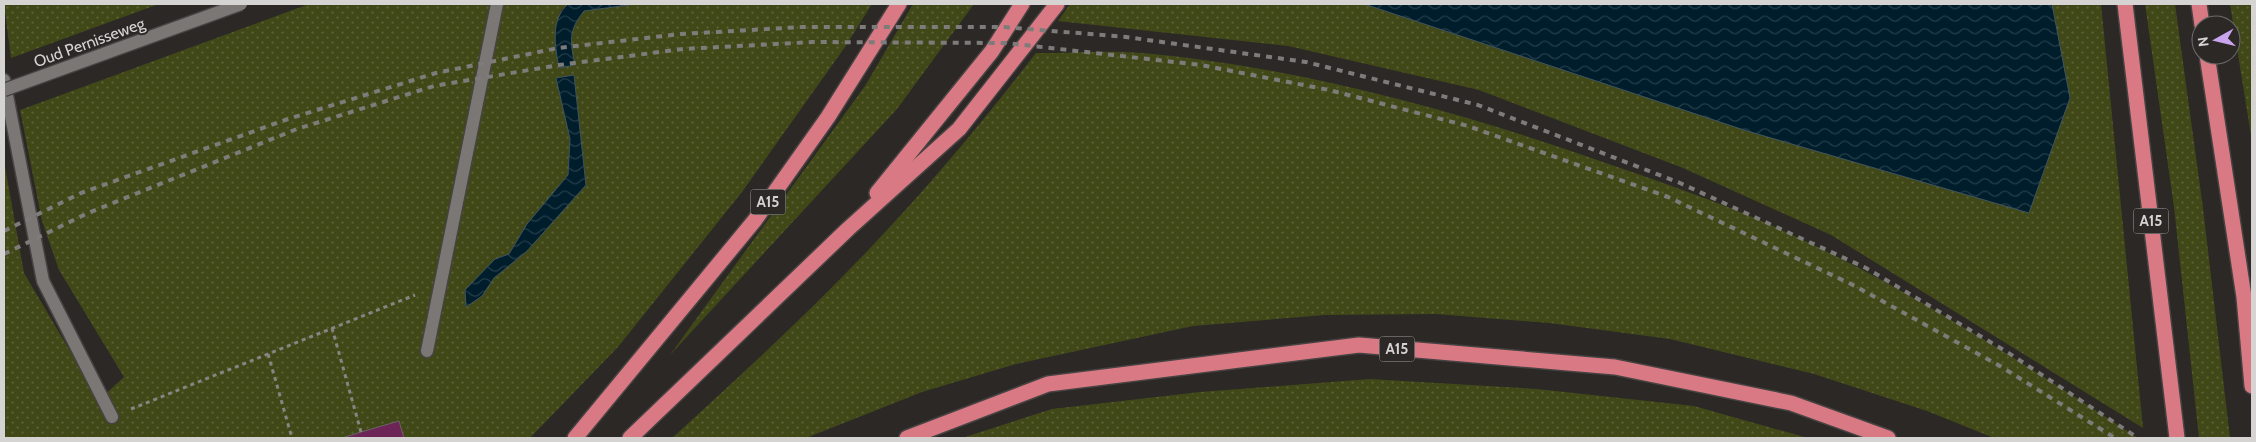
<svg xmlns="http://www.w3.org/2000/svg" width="2256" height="442" font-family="Cabin,sans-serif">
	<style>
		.grass { fill: url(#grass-dots); fill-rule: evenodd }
		.water { fill: url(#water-waves); stroke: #40545e }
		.building { fill: #6d2558; stroke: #686466 }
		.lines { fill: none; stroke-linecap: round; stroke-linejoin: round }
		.minor-casing { stroke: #464342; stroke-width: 15 }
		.highway-casing { stroke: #464342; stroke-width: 18 }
		.path { stroke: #878583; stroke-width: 3; stroke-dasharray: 4 4; stroke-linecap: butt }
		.minor { stroke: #7b7775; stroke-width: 12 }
		.highway { stroke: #d97983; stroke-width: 15 }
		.rail { stroke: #7e7c7a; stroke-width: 4; stroke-dasharray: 6 6; stroke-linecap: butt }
		.minor-bridge-casing { stroke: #464342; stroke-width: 15; stroke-linecap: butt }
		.minor-bridge { stroke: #7b7775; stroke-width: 12 }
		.labels { text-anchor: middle; stroke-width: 4; stroke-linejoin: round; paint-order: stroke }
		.shield { fill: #2b2826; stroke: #a3a09f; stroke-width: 1 }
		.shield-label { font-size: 15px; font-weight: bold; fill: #d6d4d3 }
		.street-label { font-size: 16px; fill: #d6d4d3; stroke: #2b2826 }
	</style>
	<defs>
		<pattern id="grass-dots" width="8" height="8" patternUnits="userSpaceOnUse" patternTransform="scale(1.25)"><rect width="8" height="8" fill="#414817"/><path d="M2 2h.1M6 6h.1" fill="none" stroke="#5c6238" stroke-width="1.8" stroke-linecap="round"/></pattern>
		<pattern id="water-waves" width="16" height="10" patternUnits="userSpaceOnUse" patternTransform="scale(1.25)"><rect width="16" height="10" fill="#001d2c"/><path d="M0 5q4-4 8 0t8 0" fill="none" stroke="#243d4a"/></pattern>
	</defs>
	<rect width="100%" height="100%" fill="#2b2826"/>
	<g class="grass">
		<polygon points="4,4 159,4 11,58"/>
		<path d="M309 4H568L561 10 574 65C570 41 568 31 584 10L636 4H872L845 47 742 192 618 347 530 438H4V161L24 273 99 400 124 377 59 270 42 221 20 110ZM574 76 586 185 527 251 494 278 482 274 495 259 509 254 527 224 568 175 570 139 556 78Z"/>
		<polygon points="913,4 974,4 897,109 670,355 865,86"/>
		<polygon points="1070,4 2101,4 2143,428 1831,235 1683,168 1479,90 1288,46 1058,21"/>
		<polygon points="2145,4 2175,4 2203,208 2230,438 2199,438 2174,207"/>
		<polygon points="2230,4 2252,4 2252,142"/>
		<path d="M1036 53C1071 53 1108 50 1143 53 1297 67 1455 110 1600 161 1658 181 1717 201 1773 226 1900 283 2022 362 2138 438H1994L1927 411 1814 374 1670 339 1549 323 1436 314 1325 315 1193 326 1016 364 922 392 806 438H672C741 375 810 312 874 244 931 184 985 119 1036 53Z"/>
		<polygon points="1370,379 1537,389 1694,406 1808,438 962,438 1052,409 1200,392"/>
	</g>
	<g class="water">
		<path d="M568 4H636L584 11C568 31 570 41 575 65L559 68C555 46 550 20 568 4Z"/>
		<polygon points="1364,4 2052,4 2070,98 2029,213 1747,131"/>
		<polygon points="574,75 586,185 527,251 494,278 482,296 466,307 465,290 495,259 509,254 527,224 568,175 570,139 556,78"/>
	</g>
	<polygon class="building" points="399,421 404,438 342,438 361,432"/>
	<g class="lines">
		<defs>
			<g id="minor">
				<polyline points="4,80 43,281 112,417"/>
				<polyline points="427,351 497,4"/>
			</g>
			<g id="highway">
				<polyline points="2125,4 2177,438"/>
				<polyline points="2199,4 2202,25"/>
				<polyline points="2207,55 2244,297 2252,386"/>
				<polyline points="877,193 992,51 1022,4"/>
				<polyline points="575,438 755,220 828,117 899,4"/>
				<polyline points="630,438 848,229 959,129 1057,4"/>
				<polyline points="907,438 1048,384 1359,345 1615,367 1791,403 1888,438"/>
			</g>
		</defs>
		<use href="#minor" class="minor-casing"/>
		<use href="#highway" class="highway-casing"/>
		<g class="path">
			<polyline points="332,328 361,432"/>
			<polyline points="268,354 292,438"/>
			<polyline points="131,409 415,295"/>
		</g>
		<use href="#minor" class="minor"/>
		<use href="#highway" class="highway"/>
		<g class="rail">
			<polyline points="4,231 81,193 288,119 436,73 558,48 681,34 802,27 1004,27 1126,37 1306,62 1478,105 1680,183 1866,268 2007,352 2138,438"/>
			<polyline points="4,254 88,213 297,129 434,86 559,65 683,49 813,42 1006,43 1201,65 1329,90 1468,126 1668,197 1855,286 2000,366 2115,438"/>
		</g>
		<defs>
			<polyline id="minor-bridge" points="4,90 241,4"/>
		</defs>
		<use href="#minor-bridge" class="minor-bridge-casing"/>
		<use href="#minor-bridge" class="minor-bridge"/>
	</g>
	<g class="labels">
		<g class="shield">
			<rect x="750.5" y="189.5" width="35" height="25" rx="4"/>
			<rect x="2133.5" y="208.5" width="35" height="25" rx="4"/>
			<rect x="1379.5" y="336.5" width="35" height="25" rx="4"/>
		</g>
		<g class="shield-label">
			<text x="768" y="207">A15</text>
			<text x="2151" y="226">A15</text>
			<text x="1397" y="354">A15</text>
		</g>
		<g class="street-label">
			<text transform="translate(89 42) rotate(-20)" y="6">Oud Pernisseweg</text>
		</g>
	</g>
	<rect width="2256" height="442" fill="none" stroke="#d6d4d3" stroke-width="10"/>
	<g transform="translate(2216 40) rotate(262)"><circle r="24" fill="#2b2826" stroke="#6f6d6b"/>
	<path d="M0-4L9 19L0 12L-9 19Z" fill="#c9a5ee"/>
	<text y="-8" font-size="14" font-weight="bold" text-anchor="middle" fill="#d6d4d3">N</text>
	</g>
</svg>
